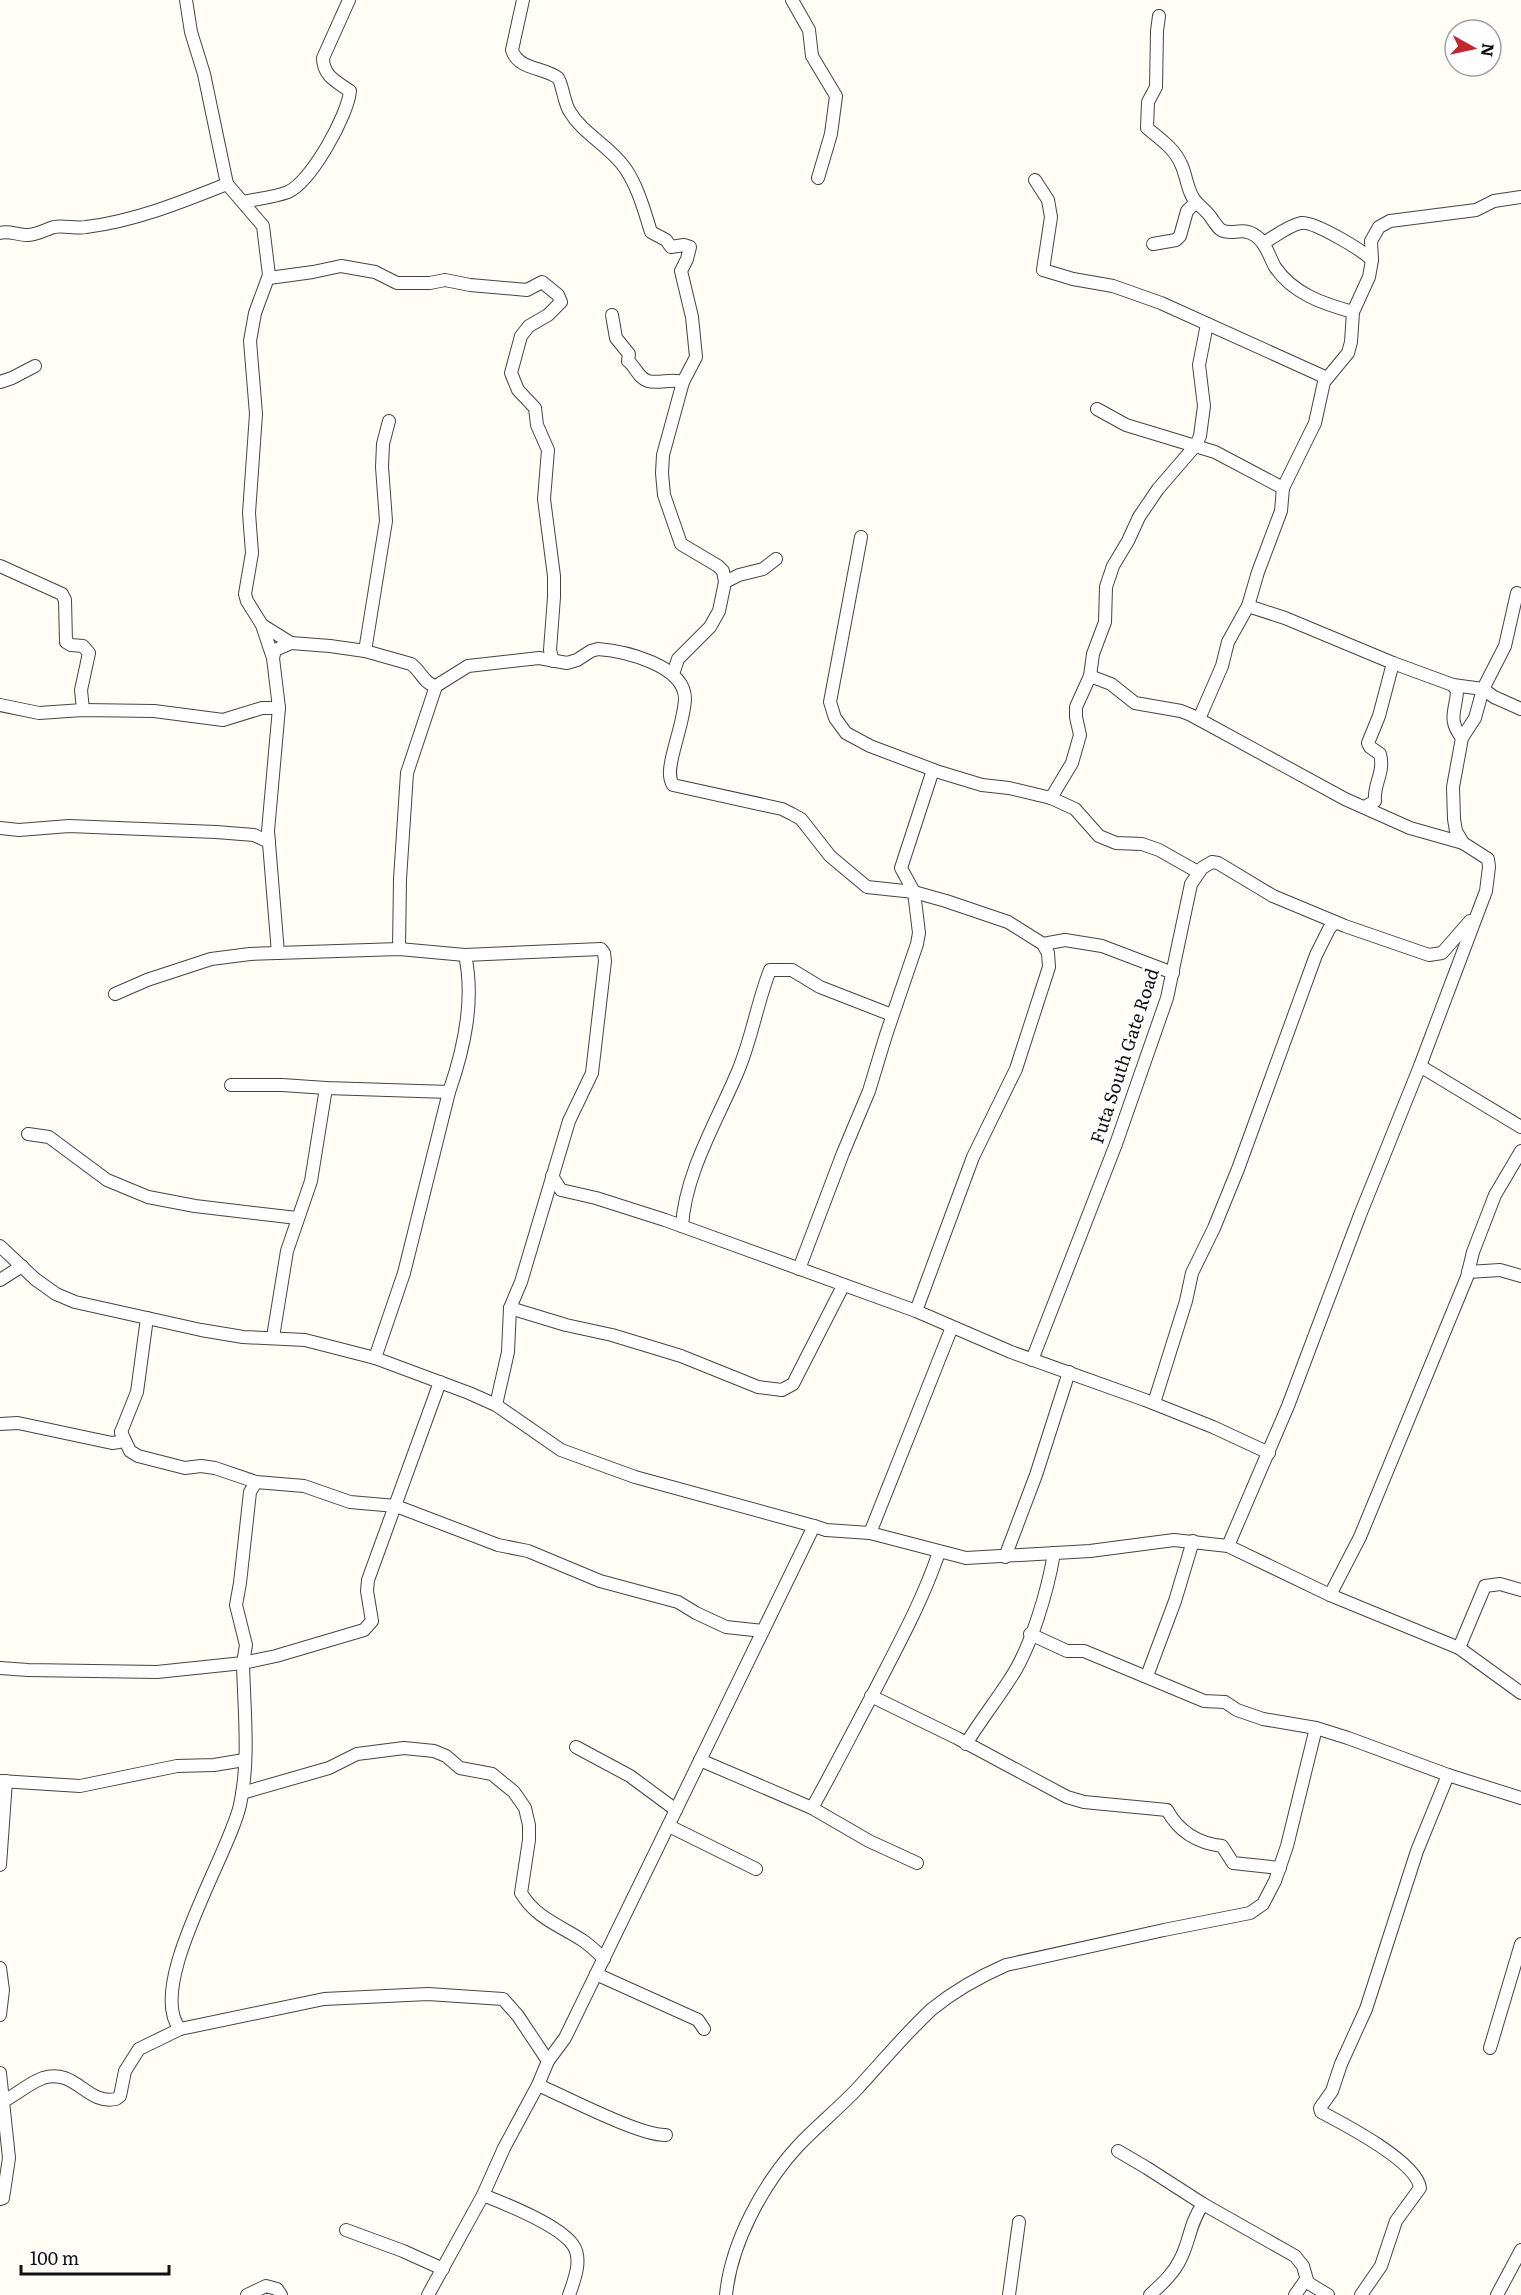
<svg xmlns="http://www.w3.org/2000/svg" width="1521" height="2295" font-family="Literata,serif">
	<style>
		.lines { fill: none; stroke-linecap: round; stroke-linejoin: round }
		.minor-casing { stroke: #444; stroke-width: 14 }
		.minor { stroke: #fff; stroke-width: 12 }
		.labels { text-anchor: middle; stroke-width: 6; stroke-linejoin: round; paint-order: stroke }
		.street-label { font-size: 18px; fill: #111; stroke: #fff }
	</style>
	<rect width="100%" height="100%" fill="#fffdf5"/>
	<g class="lines">
		<defs>
			<g id="minor">
				<polyline points="186,0 191,32 204,74 227,184"/>
				<path d="M523 0 512 50C518 70 544 67 558 78 562 82 564 104 570 112 583 134 610 146 625 168 638 187 644 210 651 232L666 240 671 247 684 245 690 247 687 259 681 271 692 317 696 357 683 382 663 455 662 473 664 495 681 544 718 566 723 571 725 582 719 611 710 627 678 659 673 674"/>
				<polyline points="792,0 809,30 812,56 836,96 831,134 818,178"/>
				<path d="M1159 16 1157 31 1156 87 1148 102 1147 128C1160 139 1174 148 1181 164 1187 176 1187 193 1197 203 1202 208 1208 212 1212 219 1215 223 1217 227 1221 230 1233 236 1242 226 1256 236 1266 243 1269 256 1275 267 1293 294 1324 304 1353 312"/>
				<polyline points="1035,180 1048,200 1051,217 1043,270 1073,279 1113,286 1161,303 1327,378"/>
				<path d="M243 202C257 199 275 197 288 192 311 182 348 115 350 91 337 82 323 76 323 58L349 0"/>
				<path d="M0 233C8 230 18 235 27 235 37 235 44 230 54 227 64 225 76 229 86 227 135 221 182 202 227 184L263 226 269 275 255 313 250 341 256 414 249 513 252 553 245 594 247 601 262 625 273 658 279 708 268 831 278 953"/>
				<path d="M1263 243C1275 237 1287 226 1301 223 1314 221 1362 250 1372 260"/>
				<polyline points="1153,244 1176,240 1180,236 1187,211 1196,202"/>
				<polyline points="269,278 313,272 341,266 375,272 397,283 430,283 445,280 470,285 527,290 542,282 558,295 561,302 548,315 529,326 521,336 511,373 518,390 535,408 537,425 548,450 544,499 554,576 554,597 550,650 553,661"/>
				<path d="M612 315 616 338 629 354 628 361C636 367 638 378 648 381 659 384 672 378 683 382"/>
				<polyline points="1207,324 1199,365 1204,406 1200,436 1196,445 1158,489 1139,517 1128,541 1113,566 1106,587 1105,622 1093,654 1090,676 1111,684 1135,703 1181,711 1191,715 1345,799 1410,828 1463,843 1488,859 1489,867 1486,891 1420,1066 1360,1215 1288,1406 1228,1546"/>
				<polyline points="0,382 12,378 35,366"/>
				<polyline points="1097,409 1126,425 1215,452 1283,488"/>
				<polyline points="861,537 830,702 835,718 846,733 870,746 939,772 982,785 1009,788 1051,798 1075,809 1099,836 1116,843 1142,844 1159,850 1198,872"/>
				<polyline points="0,566 62,594 65,600 66,642 71,645 83,646 89,653 81,690 83,710"/>
				<polyline points="725,582 739,575 763,569 776,559"/>
				<polyline points="1248,606 1258,572 1281,511 1283,488 1315,423 1324,382 1348,353 1351,342 1353,312 1369,277 1372,260 1371,241 1379,227 1390,221 1476,210 1494,201 1521,197"/>
				<polyline points="262,625 291,643"/>
				<polyline points="365,651 386,521 382,467 383,444 389,421"/>
				<path d="M273 658 275 650 291 643 330 646 365 651 411 664C421 671 424 684 436 686"/>
				<path d="M1453 685 1457 691C1456 711 1447 719 1462 738"/>
				<polyline points="0,705 39,713 83,710 154,711 223,720 262,708 279,708"/>
				<polyline points="1199,719 1222,666 1228,642 1248,606 1285,618 1393,663 1453,685 1483,689 1494,697 1521,709"/>
				<polyline points="1051,798 1072,763 1080,735 1076,717 1076,707 1090,676"/>
				<path d="M1365 807 1375 801C1373 784 1385 773 1380 754L1370 747 1368 743 1379 716 1393 663"/>
				<polyline points="0,828 19,830 69,826 216,832 254,835 269,842"/>
				<polyline points="1463,843 1456,831 1454,819 1453,787 1462,738 1475,718 1483,689 1505,646 1517,593"/>
				<polyline points="1043,944 1065,940 1102,946 1173,973"/>
				<path d="M399 949 400 879 407 773 436 686 468 666 539 658 567 663 577 660 591 651 598 649C624 651 685 665 685 699 684 718 676 739 672 758 670 767 668 777 673 785L782 809 792 814 801 819 830 856 867 887 914 892 946 901 1008 922 1043 944 1048 953 1049 967 1016 1069 973 1157 916 1311"/>
				<polyline points="115,994 147,980 211,959 250,954 399,949 465,955 601,949 604,953 605,961 592,1073 569,1121 521,1282 510,1308 508,1352 496,1405"/>
				<polyline points="1420,1066 1521,1127"/>
				<polyline points="231,1085 282,1085 326,1088 449,1092"/>
				<polyline points="28,1134 49,1137 107,1180 148,1197 195,1206 297,1218"/>
				<polyline points="552,1176 561,1190 596,1198 665,1220 916,1311 1011,1352 1145,1400 1213,1427 1269,1453"/>
				<path d="M682 1226C685 1173 718 1119 738 1071 752 1038 757 1003 770 970H792L820 987 892 1015"/>
				<polyline points="0,1246 35,1279 56,1294 75,1302 201,1330 243,1337 305,1340 375,1358 469,1393 496,1405 561,1450 635,1477 814,1526"/>
				<polyline points="799,1269 843,1153 869,1091 886,1035 917,944 919,933 914,892 901,868 933,770"/>
				<polyline points="1468,1272 1500,1270 1521,1276"/>
				<polyline points="0,1280 22,1266"/>
				<polyline points="510,1308 566,1325 612,1335 681,1356 758,1387 782,1390 793,1384 843,1286"/>
				<polyline points="273,1337 287,1251 311,1181 326,1088"/>
				<path d="M375 1358 404 1273 449 1092C464 1049 475 1001 465 955"/>
				<polyline points="1032,1360 1116,1144 1167,998 1191,884 1202,868 1212,862 1218,863 1273,896 1345,926 1429,955 1442,953 1470,921"/>
				<polyline points="1154,1403 1186,1301 1192,1273 1214,1228 1238,1169 1316,955 1329,929 1335,922"/>
				<polyline points="0,1424 18,1423 112,1443 119,1442 123,1438 121,1432 137,1392 147,1318"/>
				<polyline points="121,1432 130,1451 138,1456 185,1468 201,1466 215,1468 256,1482 304,1486 350,1502 396,1506 498,1545 528,1551 600,1581 678,1602 696,1613 726,1627 763,1631"/>
				<polyline points="870,1533 952,1327"/>
				<polyline points="1005,1557 1036,1475 1069,1372"/>
				<polyline points="1330,1595 1360,1537 1467,1277 1473,1252 1495,1195 1521,1151"/>
				<polyline points="1030,1634 1067,1651 1084,1651 1204,1701 1225,1702 1237,1710 1263,1719 1316,1728 1348,1738 1448,1775 1521,1798"/>
				<polyline points="1459,1648 1485,1586 1500,1584 1521,1590"/>
				<polyline points="0,1668 28,1670 157,1672 243,1663 276,1656 364,1630 372,1621 367,1591 368,1580 440,1382"/>
				<polyline points="1147,1676 1175,1601 1193,1541"/>
				<path d="M871 1696 957 1738 1067 1797 1084 1802 1167 1810C1179 1832 1197 1843 1222 1846L1233 1863 1280 1868"/>
				<path d="M966 1744C980 1721 996 1701 1010 1679 1031 1648 1048 1590 1054 1553"/>
				<polyline points="576,1747 630,1776 676,1810"/>
				<polyline points="700,1760 812,1808 869,1841 917,1863"/>
				<polyline points="0,1781 80,1786 177,1766 214,1765 244,1760"/>
				<path d="M242 1793 329 1768 357 1754 404 1748 434 1751 446 1756 460 1768 492 1774 514 1792 525 1808 529 1825V1840L521 1893C536 1918 559 1925 582 1940 590 1945 597 1952 604 1959"/>
				<path d="M812 1808C834 1769 854 1729 875 1690 898 1645 923 1600 939 1552"/>
				<polyline points="669,1826 756,1869"/>
				<polyline points="0,1865 6,1781"/>
				<polyline points="0,1968 3,1990 0,2015"/>
				<polyline points="596,1974 698,2020 704,2029"/>
				<path d="M180 2029C145 1987 229 1855 240 1805 250 1760 244 1709 243 1663L246 1645 236 1605 240 1583 250 1492 256 1482"/>
				<polyline points="1490,2048 1521,1944"/>
				<polyline points="0,2073 9,2158 3,2198 0,2199"/>
				<path d="M538 2085C566 2097 640 2136 666 2135"/>
				<path d="M2 2102C16 2095 29 2083 43 2078 76 2068 86 2105 116 2099L120 2096 125 2071 139 2049 180 2029 324 1999 428 1994 503 1999 518 2016 548 2061"/>
				<polyline points="1118,2151 1147,2168 1203,2204 1295,2256 1303,2266 1307,2280 1305,2281 1328,2295"/>
				<path d="M483 2195C506 2204 559 2225 573 2245 583 2259 574 2281 569 2295"/>
				<polyline points="346,2230 403,2251 443,2269"/>
				<polyline points="247,2295 266,2286 277,2289 281,2295"/>
				<polyline points="428,2295 483,2195 504,2148 538,2085 548,2061 565,2038 814,1526 826,1530 870,1533 966,1558 1090,1551 1174,1540 1228,1546 1330,1595 1459,1648 1521,1693"/>
				<path d="M726 2295C731 2243 763 2184 798 2146 817 2126 838 2109 857 2089 882 2062 905 2034 932 2009 953 1992 981 1976 1006 1965L1164 1930 1250 1913 1263 1904 1275 1881 1287 1846 1316 1728"/>
				<polyline points="1009,2295 1019,2222"/>
				<path d="M1150 2295C1163 2283 1174 2273 1181 2258 1191 2237 1189 2225 1203 2204"/>
				<polyline points="1295,2295 1305,2281"/>
				<path d="M1361 2295 1381 2266 1396 2221 1420 2188C1417 2162 1344 2124 1321 2112L1320 2108 1332 2091 1341 2064 1366 2009 1417 1851 1448 1775"/>
				<polyline points="1497,2295 1521,2250"/>
			</g>
		</defs>
		<use href="#minor" class="minor-casing"/>
		<use href="#minor" class="minor"/>
	</g>
	<g class="labels">
		<g class="street-label">
			<text transform="translate(1125 1056) rotate(-72)" y="6">Futa South Gate Road</text>
		</g>
	</g>
	<g transform="translate(1473 48) rotate(98)"><circle r="28" fill="#ffffff" stroke="#a0a0a0" stroke-width="1.5"/>
	<path d="M0-4.5L10 22L0 15L-10 22Z" fill="#c4262e"/>
	<text y="-9" font-size="16" font-weight="bold" text-anchor="middle" fill="#111111">N</text>
	</g>
	<path d="M21 2265v9h148v-9" fill="none" stroke="#111111" stroke-width="3"/>
	<text x="30" y="2265" font-size="18" fill="#111111" stroke="#ffffff" stroke-width="4.5" paint-order="stroke">100 m</text>
</svg>
